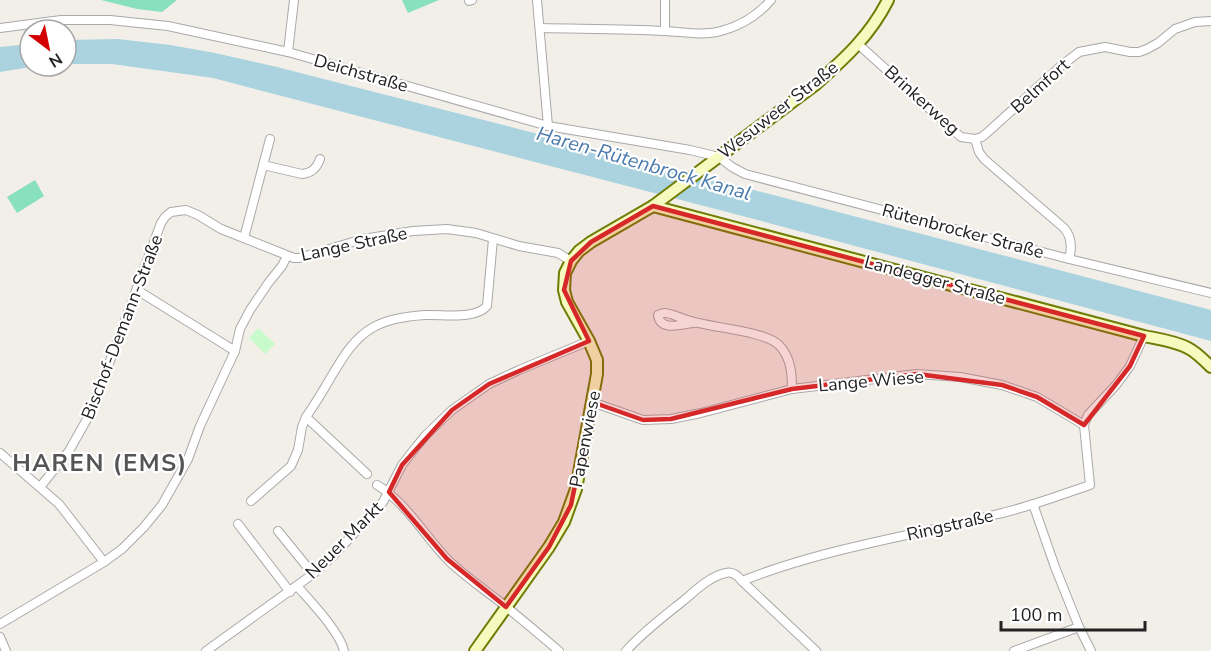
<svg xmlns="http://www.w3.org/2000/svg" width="1211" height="651" font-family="'Nunito Sans',sans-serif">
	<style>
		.park { fill: #c8facc }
		.pitch { fill: #88e0be }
		.water { fill: #aad3df }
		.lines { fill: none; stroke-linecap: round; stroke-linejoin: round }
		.street-casing { stroke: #a9a9a9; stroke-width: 10 }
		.secondary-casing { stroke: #707d05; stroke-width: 14 }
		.street { stroke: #fff; stroke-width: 8 }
		.secondary { stroke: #f7fabf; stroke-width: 10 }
		.marked { fill: #d62828; fill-opacity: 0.2; stroke: #d62828; stroke-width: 4.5; stroke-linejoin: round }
		.labels { text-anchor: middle; stroke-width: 4.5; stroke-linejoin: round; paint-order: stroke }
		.street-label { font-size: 18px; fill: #222; stroke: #fff }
		.water-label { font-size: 20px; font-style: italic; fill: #4a7aab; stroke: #fff }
		.district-label { font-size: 24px; font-weight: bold; letter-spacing: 1.5px; fill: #555; stroke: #fff }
	</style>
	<rect width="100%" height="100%" fill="#f2efe9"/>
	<polygon class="park" points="258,328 275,344 265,354 249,338"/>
	<g class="pitch">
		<polygon points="101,0 177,0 162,12 137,9"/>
		<polygon points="402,0 439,0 408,13"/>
		<polygon points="35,180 44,196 17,213 7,197"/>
	</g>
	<g class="water">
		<polygon points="118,39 170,45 215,53 277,67 674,169 1211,310 1211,341 754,219 213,78 112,64 66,64 66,40"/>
		<polygon points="30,44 30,66 37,66 0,72 0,47"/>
	</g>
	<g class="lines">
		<defs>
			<g id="street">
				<polyline points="537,0 548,126"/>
				<polyline points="665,0 665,31"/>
				<polyline points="469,1 472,0"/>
				<polyline points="0,28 61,20 110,20 168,26 288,52 548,126 690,150 719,157 732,167 745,174 1069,259 1211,293"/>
				<path d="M540 28C582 29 624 29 665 31 684 32 703 36 721 31 740 26 758 15 771 0"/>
				<path d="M858 44 954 131 961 137 975 139 979 152 984 159 1064 228C1072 237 1072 248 1069 259"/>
				<polyline points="288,52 294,0"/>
				<polyline points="975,139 982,137 989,131 1061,66 1079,52 1105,47 1130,52 1139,52 1147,49 1158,43 1175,29 1195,22 1211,21"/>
				<path d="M263 165 302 174C312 173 317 168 320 159"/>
				<polyline points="244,238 270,139"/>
				<polyline points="137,290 235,351"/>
				<path d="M694 323C682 324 660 332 658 315 666 310 675 316 684 319 708 328 763 330 779 345 791 358 792 373 792 389"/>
				<polyline points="592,402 643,420 671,419 701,413 792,389 917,374 960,377 1002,385 1037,397 1084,425"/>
				<polyline points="0,453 59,504 104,562"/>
				<path d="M367 474 306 417C315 404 323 391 331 377 342 359 352 340 372 328 387 319 408 316 425 315 443 314 475 320 487 306L493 239"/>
				<path d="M377 485C407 503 425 537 449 561 465 576 482 588 499 601 520 618 539 634 559 651"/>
				<polyline points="40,487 69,451 91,412 161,223 165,217 171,212 186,210 198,215 221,229 294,258 299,258 363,239 413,231 447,229 476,233 519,246 558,253 571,261"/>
				<polyline points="251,501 291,466 298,450 302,427 306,417"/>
				<polyline points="238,524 290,592"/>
				<polyline points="278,531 313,574"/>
				<polyline points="742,581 816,651"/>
				<path d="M297 586C311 602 340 632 344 651"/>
				<polyline points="0,624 104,562 122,549 144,527 162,505 188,459 200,426 235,351 240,329 250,310 269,282 282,266 287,256"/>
				<polyline points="1079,627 1091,651"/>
				<polyline points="0,637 6,651"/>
				<polyline points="206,651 313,574 333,556 383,502 402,465 416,447 426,435 452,410 489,384 519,370 589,341"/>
				<path d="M626 651C643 632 663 617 683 601 695 591 710 576 726 573 733 571 738 576 742 581 824 548 913 536 998 514 1029 507 1060 495 1090 485L1084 425 1088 415 1116 385 1130 366 1144 336"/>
				<polyline points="1014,651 1079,627 1055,567 1033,504"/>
			</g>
			<g id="secondary">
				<path d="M653 206 1144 336C1159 339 1175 341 1188 348 1196 352 1204 360 1211 367"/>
				<path d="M475 651 549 547 564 522 576 489 597 374V360L589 341 567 302 564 290 565 273 571 261 579 251 591 242 653 206 815 85C844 59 870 36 888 0"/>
			</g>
		</defs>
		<use href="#street" class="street-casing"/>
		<use href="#secondary" class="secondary-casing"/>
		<use href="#street" class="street"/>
		<use href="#secondary" class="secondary"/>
	</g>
	<path class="marked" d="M653 206 1144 336 1130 366 1084 425 1037 397 1002 385 917 374 792 389 671 419 643 420 592 402 571 505 549 547 506 607 447 559 389 492 402 465 452 410 489 384 589 341 564 290 571 261 591 242Z"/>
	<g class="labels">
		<g class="street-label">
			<text transform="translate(361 73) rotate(16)" y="6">Deichstraße</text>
			<text transform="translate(1040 86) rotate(-42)" y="6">Belmfort</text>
			<text transform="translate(922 100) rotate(42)" y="6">Brinkerweg</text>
			<text transform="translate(778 110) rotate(-38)" y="6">Wesuweer Straße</text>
			<text transform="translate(963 231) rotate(15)" y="6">Rütenbrocker Straße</text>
			<text transform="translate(354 244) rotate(-12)" y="6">Lange Straße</text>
			<text transform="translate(935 280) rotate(15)" y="6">Landegger Straße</text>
			<text transform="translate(122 327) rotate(-69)" y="6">Bischof-Demann-Straße</text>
			<text transform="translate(871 381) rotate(-5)" y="6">Lange Wiese</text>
			<text transform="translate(585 439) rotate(-79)" y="6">Papenwiese</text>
			<text transform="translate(950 525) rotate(-13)" y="6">Ringstraße</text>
			<text transform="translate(344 540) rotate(-45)" y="6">Neuer Markt</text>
		</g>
		<g class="water-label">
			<text transform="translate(644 163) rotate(16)" y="7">Haren-Rütenbrock Kanal</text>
		</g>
		<g class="district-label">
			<text x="100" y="471">HAREN (EMS)</text>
		</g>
	</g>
	<g transform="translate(48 48) rotate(148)"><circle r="28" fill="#ffffff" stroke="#a7a7a7" stroke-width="1.5"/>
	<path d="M0-4.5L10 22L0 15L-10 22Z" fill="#d40000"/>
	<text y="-9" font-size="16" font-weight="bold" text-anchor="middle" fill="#222222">N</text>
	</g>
	<path d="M1001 621v9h144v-9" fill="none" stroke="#222222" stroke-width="3"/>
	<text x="1010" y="621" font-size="18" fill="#222222" stroke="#ffffff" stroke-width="4.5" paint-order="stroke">100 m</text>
</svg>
